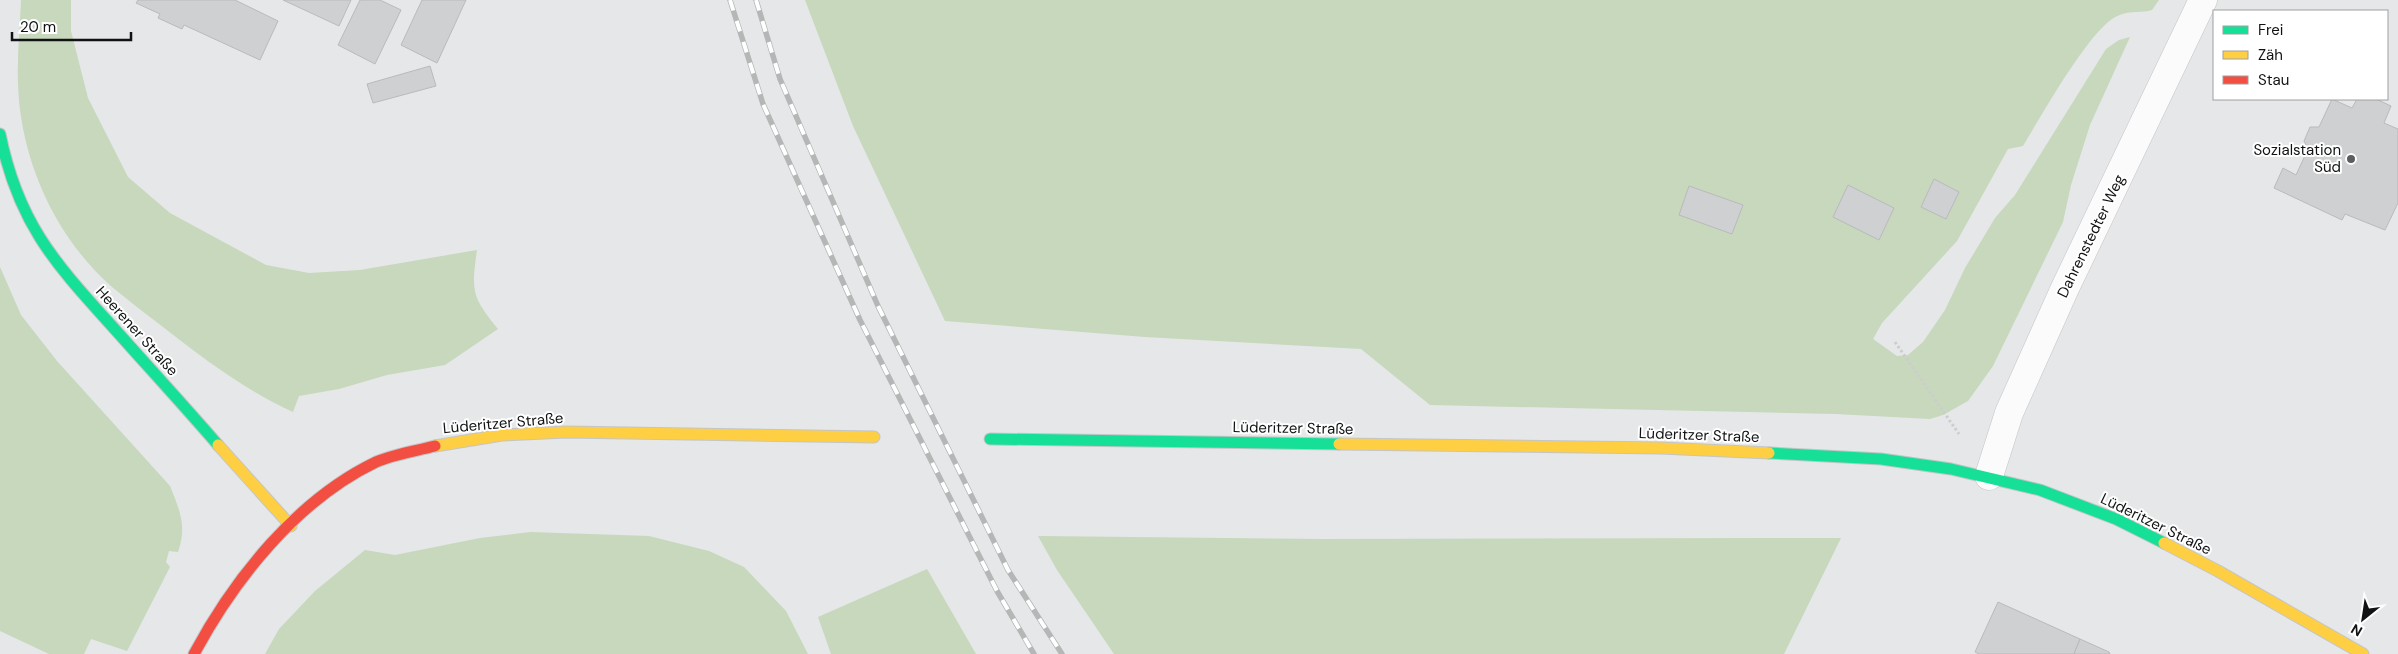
<svg xmlns="http://www.w3.org/2000/svg" width="2398" height="654" font-family="'DM Sans',sans-serif">
	<style>
		.green { fill: #c7d8bc }
		.building { fill: #ced0d2; stroke: #b9babc }
		.lines { fill: none; stroke-linecap: round; stroke-linejoin: round }
		.street-casing { stroke: #c4c5c7; stroke-width: 29 }
		.fast-casing { stroke: #c4c5c7; stroke-width: 13 }
		.slow-casing { stroke: #c4c5c7; stroke-width: 13 }
		.jam-casing { stroke: #c4c5c7; stroke-width: 13 }
		.path { stroke: #cccdcd; stroke-width: 3; stroke-dasharray: 2.5 2.5; stroke-linecap: butt }
		.street { stroke: #fbfbfc; stroke-width: 28 }
		.fast { stroke: #16e098; stroke-width: 11 }
		.slow { stroke: #ffcf43; stroke-width: 11 }
		.jam { stroke: #f24e42; stroke-width: 11 }
		.rail-casing { stroke: #b5b6b6; stroke-width: 5.5 }
		.rail { stroke: #fff; stroke-width: 4; stroke-dasharray: 11; stroke-linecap: butt }
		.poi-dot { fill: #5b5d5e; stroke: #fff; stroke-width: 2 }
		.labels { text-anchor: middle; stroke-width: 4; stroke-linejoin: round; paint-order: stroke }
		.poi-label { font-size: 15px; fill: #101213; stroke: #fff; text-anchor: end }
		.street-label { font-size: 15px; fill: #101213; stroke: #fff }
	</style>
	<rect width="100%" height="100%" fill="#e5e7e9"/>
	<g class="green">
		<path d="M21 0H71V31L88 98 128 177 170 213 266 265 309 273 360 270 477 250C471 292 472 297 498 329L445 365 387 375 339 389 299 396 293 412C245 390 204 359 163 327 146 314 129 301 112 287 55 237 20 159 18 83 17 56 20 27 21 0Z"/>
		<path d="M805 0H2159L2152 10C2136 14 2128 9 2112 19 2085 38 2041 116 2023 146L2008 149 1957 241 1882 323 1873 339 1897 356 1908 355 1923 342 1945 310 1965 268 1995 218 2015 195 2106 49 2119 40 2130 37 2090 125 2071 185 2063 222 1993 366 1968 401 1943 415 1930 419 1836 414 1430 405 1361 349 1145 337 945 321 853 126Z"/>
		<path d="M0 267 21 315 57 361 170 486C180 511 187 526 178 552L169 551 166 562 170 567 127 651 91 639 84 654H49L0 631Z"/>
		<polygon points="530,532 649,536 709,551 744,567 786,611 808,654 265,654 279,629 315,591 365,550 395,555 480,538"/>
		<polygon points="1038,536 1322,539 1841,538 1784,654 1114,654 1057,570"/>
		<polygon points="927,569 976,654 831,654 818,617"/>
	</g>
	<g class="building">
		<polygon points="138,0 235,0 278,21 260,60 184,25 182,29 158,18 160,14 136,3"/>
		<polygon points="283,0 351,0 339,26"/>
		<polygon points="360,0 380,0 401,10 375,64 338,45"/>
		<polygon points="422,0 466,0 437,63 401,45"/>
		<polygon points="430,66 436,86 373,103 367,84"/>
		<polygon points="2332,99 2352,108 2357,99 2376,99 2391,106 2384,123 2398,129 2398,203 2385,230 2345,214 2342,220 2274,188 2283,168 2296,175 2308,149 2304,141 2310,127 2319,127"/>
		<polygon points="1934,179 1959,192 1946,219 1921,207"/>
		<polygon points="1848,185 1894,208 1879,240 1833,217"/>
		<polygon points="1689,186 1743,205 1732,234 1679,215"/>
		<polygon points="1998,602 2080,639 2074,654 1979,654 1975,652"/>
		<polygon points="2080,639 2109,652 2110,654 2074,654"/>
	</g>
	<g class="lines">
		<defs>
			<polyline id="street" points="1989,476 2009,413 2065,288 2203,0"/>
			<g id="fast">
				<path d="M0 134C19 228 59 267 120 335 153 372 186 408 218 445"/>
				<polyline points="990,439 1339,444"/>
				<polyline points="1769,453 1881,459 1951,469 2040,490 2116,519 2164,543"/>
			</g>
			<g id="slow">
				<polyline points="1339,444 1661,448 1769,453"/>
				<polyline points="218,445 291,526"/>
				<polyline points="435,446 502,435 566,432 874,437"/>
				<polyline points="2164,543 2218,571 2363,654"/>
			</g>
			<path id="jam" d="M194 654C235 578 297 500 376 462 394 454 416 451 435 446"/>
		</defs>
		<use href="#street" class="street-casing"/>
		<use href="#fast" class="fast-casing"/>
		<use href="#slow" class="slow-casing"/>
		<use href="#jam" class="jam-casing"/>
		<polyline class="path" points="1895,342 1959,434"/>
		<use href="#street" class="street"/>
		<use href="#fast" class="fast"/>
		<use href="#slow" class="slow"/>
		<use href="#jam" class="jam"/>
		<defs>
			<g id="rail">
				<polyline points="730,0 763,104 860,320 997,591 1034,654"/>
				<polyline points="756,0 780,79 878,306 1008,570 1062,654"/>
			</g>
		</defs>
		<use href="#rail" class="rail-casing"/>
		<use href="#rail" class="rail"/>
	</g>
	<circle class="poi-dot" cx="2351" cy="159" r="5"/>
	<g class="labels">
		<g class="poi-label">
			<text x="2341" y="155">Sozialstation<tspan x="2341" dy="17">Süd</tspan></text>
		</g>
		<g class="street-label">
			<text transform="translate(2091 236) rotate(-64)" y="5">Dahrenstedter Weg</text>
			<text transform="translate(137 331) rotate(48)" y="5">Heerener Straße</text>
			<text transform="translate(503 423) rotate(-5)" y="5">Lüderitzer Straße</text>
			<text transform="translate(1293 428) rotate(1)" y="5">Lüderitzer Straße</text>
			<text transform="translate(1699 435) rotate(2)" y="5">Lüderitzer Straße</text>
			<text transform="translate(2156 524) rotate(26)" y="5">Lüderitzer Straße</text>
		</g>
	</g>
	<rect x="2213" y="10" width="175" height="90" fill="#ffffff" stroke="#9fa0a1"/>
	<rect x="2223" y="26" width="25" height="8" fill="#16e098" stroke="#9fa0a1"/>
	<text x="2258" y="35" font-size="15" fill="#101213">Frei</text>
	<rect x="2223" y="51" width="25" height="8" fill="#ffcf43" stroke="#9fa0a1"/>
	<text x="2258" y="60" font-size="15" fill="#101213">Zäh</text>
	<rect x="2223" y="76" width="25" height="8" fill="#f24e42" stroke="#9fa0a1"/>
	<text x="2258" y="85" font-size="15" fill="#101213">Stau</text>
	<g transform="translate(2363 619) rotate(210)" stroke="#ffffff" stroke-width="4" paint-order="stroke">
	<path d="M0-4L9 19L0 12L-9 19Z" fill="#101213"/>
	<text y="-8" font-size="14" font-weight="bold" text-anchor="middle" fill="#101213">N</text>
	</g>
	<path d="M12 32v8h119v-8" fill="none" stroke="#101213" stroke-width="2.5"/>
	<text x="20" y="32" font-size="15" fill="#101213" stroke="#ffffff" stroke-width="4" paint-order="stroke">20 m</text>
</svg>
